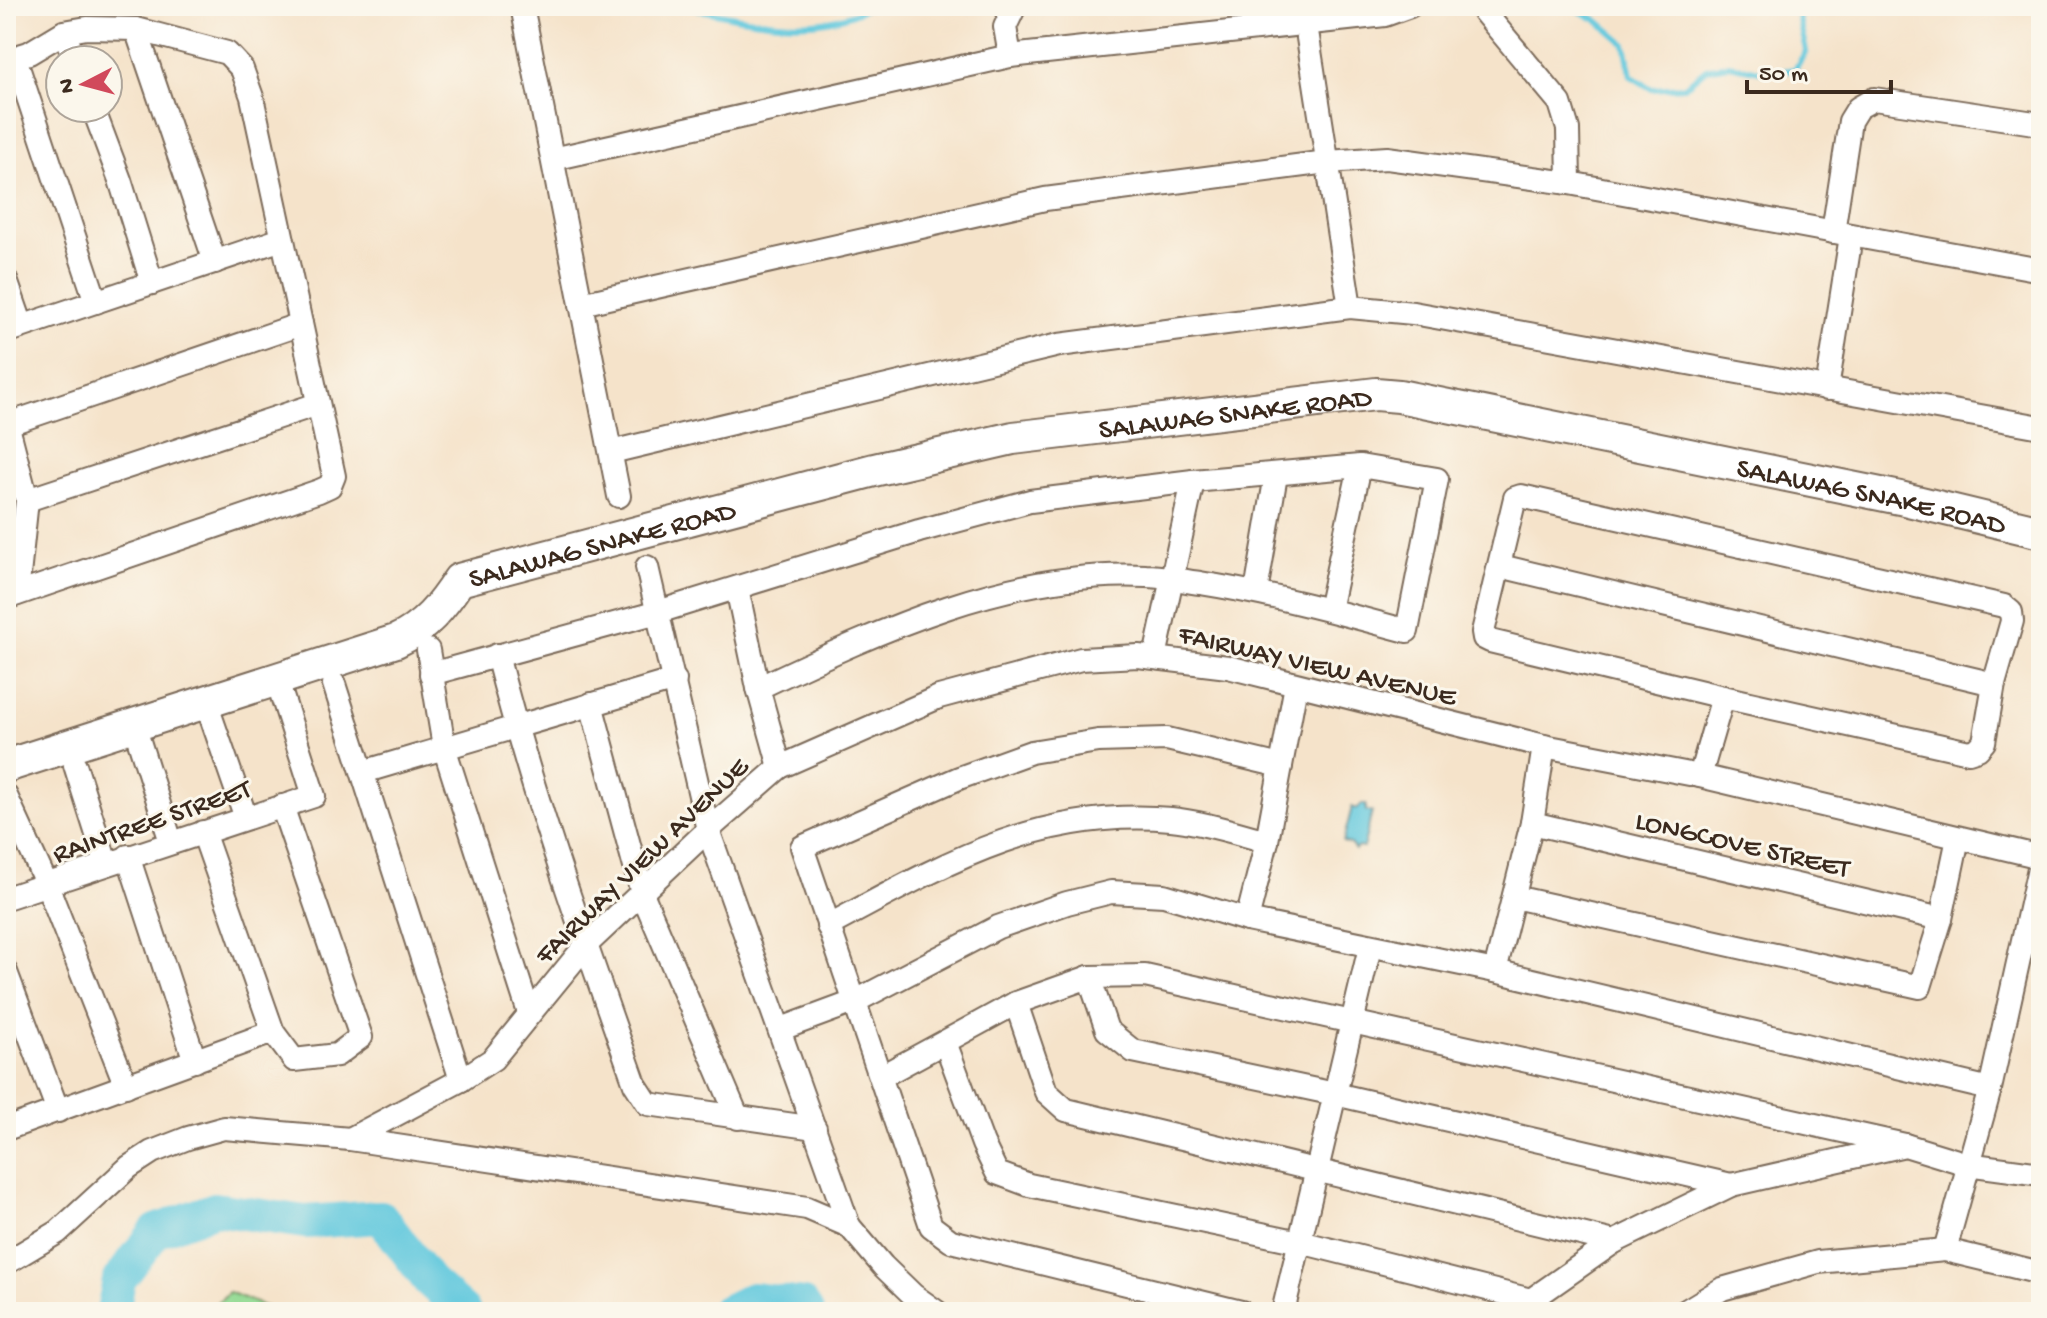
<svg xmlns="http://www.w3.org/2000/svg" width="2047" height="1318" font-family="'Gochi Hand',sans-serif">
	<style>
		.green { fill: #95db95; stroke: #68825a; stroke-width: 2 }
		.water { fill: #61c8dd; stroke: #4e797e; stroke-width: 2 }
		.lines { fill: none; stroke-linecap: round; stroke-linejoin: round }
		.stream { stroke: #61c8dd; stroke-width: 6 }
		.river { stroke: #61c8dd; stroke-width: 34 }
		.street-casing { stroke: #7c6b5a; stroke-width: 26 }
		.secondary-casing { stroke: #7c6b5a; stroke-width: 36 }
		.street { stroke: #fff; stroke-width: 22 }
		.secondary { stroke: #fff; stroke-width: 32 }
		.labels { text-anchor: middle; stroke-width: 6; stroke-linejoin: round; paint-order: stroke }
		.street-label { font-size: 28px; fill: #3b2a1e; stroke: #fbf7ec }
	</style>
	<rect width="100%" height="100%" fill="#fbf7ec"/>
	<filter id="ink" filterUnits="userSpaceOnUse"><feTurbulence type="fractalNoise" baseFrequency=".0125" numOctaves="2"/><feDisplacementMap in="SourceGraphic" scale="16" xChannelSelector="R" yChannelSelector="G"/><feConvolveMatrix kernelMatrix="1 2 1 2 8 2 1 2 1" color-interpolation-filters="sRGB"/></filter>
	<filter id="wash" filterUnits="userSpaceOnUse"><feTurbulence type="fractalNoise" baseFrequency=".006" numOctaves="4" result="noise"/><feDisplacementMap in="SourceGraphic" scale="32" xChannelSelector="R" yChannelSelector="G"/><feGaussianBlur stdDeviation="1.8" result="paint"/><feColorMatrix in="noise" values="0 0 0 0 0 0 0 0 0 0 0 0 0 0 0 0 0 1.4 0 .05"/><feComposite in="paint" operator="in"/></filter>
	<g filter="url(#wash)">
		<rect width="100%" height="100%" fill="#f5e3ca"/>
		<polygon class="green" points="229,1292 278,1312 207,1312"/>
		<polygon class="water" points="1362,804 1366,805 1366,811 1372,812 1363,848 1358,847 1355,850 1350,844 1343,842 1352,807 1357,809"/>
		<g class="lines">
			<g class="stream">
				<path d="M682 6C742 18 812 39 870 6"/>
				<polyline points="1570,6 1597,20 1625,44 1631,76 1652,89 1684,87 1706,69 1729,65 1770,73 1795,69 1806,51 1796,6"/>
			</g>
			<g class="river">
				<polyline points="113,1312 119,1280 156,1231 215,1209 305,1222 381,1217 429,1281 464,1312"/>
				<polyline points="726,1312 752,1299 803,1305 807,1312"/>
			</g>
		</g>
	</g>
	<g filter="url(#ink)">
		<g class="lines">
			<defs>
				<g id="street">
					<polyline points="522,6 619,496"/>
					<polyline points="1479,6 1560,103 1568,129 1569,183"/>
					<polyline points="1306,25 1350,307"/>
					<polyline points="136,29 215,262"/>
					<polyline points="64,32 75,60"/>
					<polyline points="1010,56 1005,27 1015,6"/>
					<polyline points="15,58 96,302"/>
					<polyline points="6,60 29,53 64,32 87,28 136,29 227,53 242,69 252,97 334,476 330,486 319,491 6,598"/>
					<polyline points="93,108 120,180 152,283"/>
					<polyline points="553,159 1010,56 1385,15 1410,6"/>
					<polyline points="1833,232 1850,121 1858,108 1874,99 2041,124"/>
					<polyline points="6,280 22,326"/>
					<polyline points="581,304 1045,199 1327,162 1387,158 1569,183 2041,270"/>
					<polyline points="6,332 282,239"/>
					<polyline points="1827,389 1851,236"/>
					<polyline points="6,419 27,500 17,594"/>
					<polyline points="8,424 301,324"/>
					<polyline points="611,452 1059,345 1350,307 1413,313 2041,427"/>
					<polygon points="1521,496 2004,606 2011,612 2012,621 1994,684 1984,742 1978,749 1969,752 1723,697 1490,641 1484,638 1483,632 1515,498"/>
					<polyline points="27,500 318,404"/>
					<polyline points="1500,566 1994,684"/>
					<polyline points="647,567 708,830 849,1226"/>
					<polyline points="737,588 758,688 780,767"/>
					<polyline points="1256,592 1276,475"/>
					<polyline points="1329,610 1360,466"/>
					<polyline points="428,650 444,747 529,1013"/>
					<path d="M497 655C534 801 585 943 635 1084L648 1104 815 1128"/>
					<polyline points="1155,657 1193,481"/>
					<path d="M431 674 658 612 919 531 1030 501 1193 481 1360 466 1437 479 1407 631C1338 612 1270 594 1200 583 1182 581 1164 576 1146 576 1009 569 879 631 758 688"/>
					<polyline points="334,684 461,1080"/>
					<polyline points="591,704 642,893 738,1118"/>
					<polyline points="211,717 246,818"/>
					<polyline points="139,741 171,842"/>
					<polyline points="75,765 106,863"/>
					<polyline points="363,772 675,680"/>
					<polyline points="1700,776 1723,697"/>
					<polyline points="6,796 47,885 126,1086"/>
					<polyline points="1532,823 1941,919"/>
					<polyline points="203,832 273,1032 294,1060 337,1055 361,1037 282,806"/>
					<polyline points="128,856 195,1061"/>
					<polyline points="1514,897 1920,987 1941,919 1958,838"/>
					<polyline points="6,898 314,796 282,696"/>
					<polyline points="1247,920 1267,841 1296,685"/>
					<path d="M828 926C940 866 1038 807 1171 819 1203 822 1236 833 1267 841"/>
					<polyline points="1495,971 1532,823 1544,746"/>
					<polyline points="6,972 58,1111"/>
					<polyline points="1089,977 1107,1030 1133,1051 1335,1094 1731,1185"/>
					<polyline points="1016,1003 1046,1092 1066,1110 1614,1242"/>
					<polyline points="781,1029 854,1002 998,927 1067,903 1111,892 1164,895 1247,920 1495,971 1990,1089"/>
					<polyline points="945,1042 983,1144 997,1173 1029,1185 1300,1242 1531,1300"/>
					<polyline points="882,1076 1016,1003 1089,977 1145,976 1905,1145"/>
					<polyline points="6,1129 273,1032"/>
					<polyline points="350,1139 461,1080 493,1059 586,945 708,830 780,767 939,697 1081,659 1138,656 1228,667 1544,746 1700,776 2041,857"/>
					<polyline points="1945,1250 1990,1089 2041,859"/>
					<polyline points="6,1263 58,1232 129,1167 152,1152 188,1138 224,1128 350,1139 807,1208 849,1226 883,1266 913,1295 937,1312"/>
					<polyline points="1522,1310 1531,1300 1614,1242 1731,1185 1905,1145 1967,1164 2041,1174"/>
					<polyline points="1241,1312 951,1241 931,1226 802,847 959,778 1031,752 1098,741 1167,739 1281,766"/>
					<polyline points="1283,1312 1370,947"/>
					<polyline points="1684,1312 1722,1289 1818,1262 1945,1250 2041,1273"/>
				</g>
				<g id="secondary">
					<path id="s1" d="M6 766 396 641C425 628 442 606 459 580L874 470 1013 438 1376 394 1399 396 1900 498 2041 532"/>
				</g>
			</defs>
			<use href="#street" class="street-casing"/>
			<use href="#secondary" class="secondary-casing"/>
			<use href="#street" class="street"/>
			<use href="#secondary" class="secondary"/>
		</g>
	</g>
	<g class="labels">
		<g class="street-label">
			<text dy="10" stroke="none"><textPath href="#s1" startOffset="1294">SALAWAG SNAKE ROAD</textPath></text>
			<text dy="10" stroke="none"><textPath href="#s1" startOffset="1942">SALAWAG SNAKE ROAD</textPath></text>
			<text dy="10" stroke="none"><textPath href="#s1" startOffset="646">SALAWAG SNAKE ROAD</textPath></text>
			<text transform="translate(1318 663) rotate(13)" y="10">FAIRWAY VIEW AVENUE</text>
			<text transform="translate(151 819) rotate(-19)" y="10">RAINTREE STREET</text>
			<text transform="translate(1743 842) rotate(13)" y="10">LONGCOVE STREET</text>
			<text transform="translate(640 859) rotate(-44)" y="10">FAIRWAY VIEW AVENUE</text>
		</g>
	</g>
	<rect width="2047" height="1318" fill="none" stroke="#fbf7ec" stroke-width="32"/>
	<g transform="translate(84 84) rotate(264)"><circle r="38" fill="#fbf7ec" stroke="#aea59a" stroke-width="2"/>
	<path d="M0-6L14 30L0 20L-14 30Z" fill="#d1495b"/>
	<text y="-12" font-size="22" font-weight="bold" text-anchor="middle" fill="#3b2a1e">N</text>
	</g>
	<path d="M1747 80v12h144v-12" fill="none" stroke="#3b2a1e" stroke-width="4"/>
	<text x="1759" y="80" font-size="24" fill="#3b2a1e" stroke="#fbf7ec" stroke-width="6" paint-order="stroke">50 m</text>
</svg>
